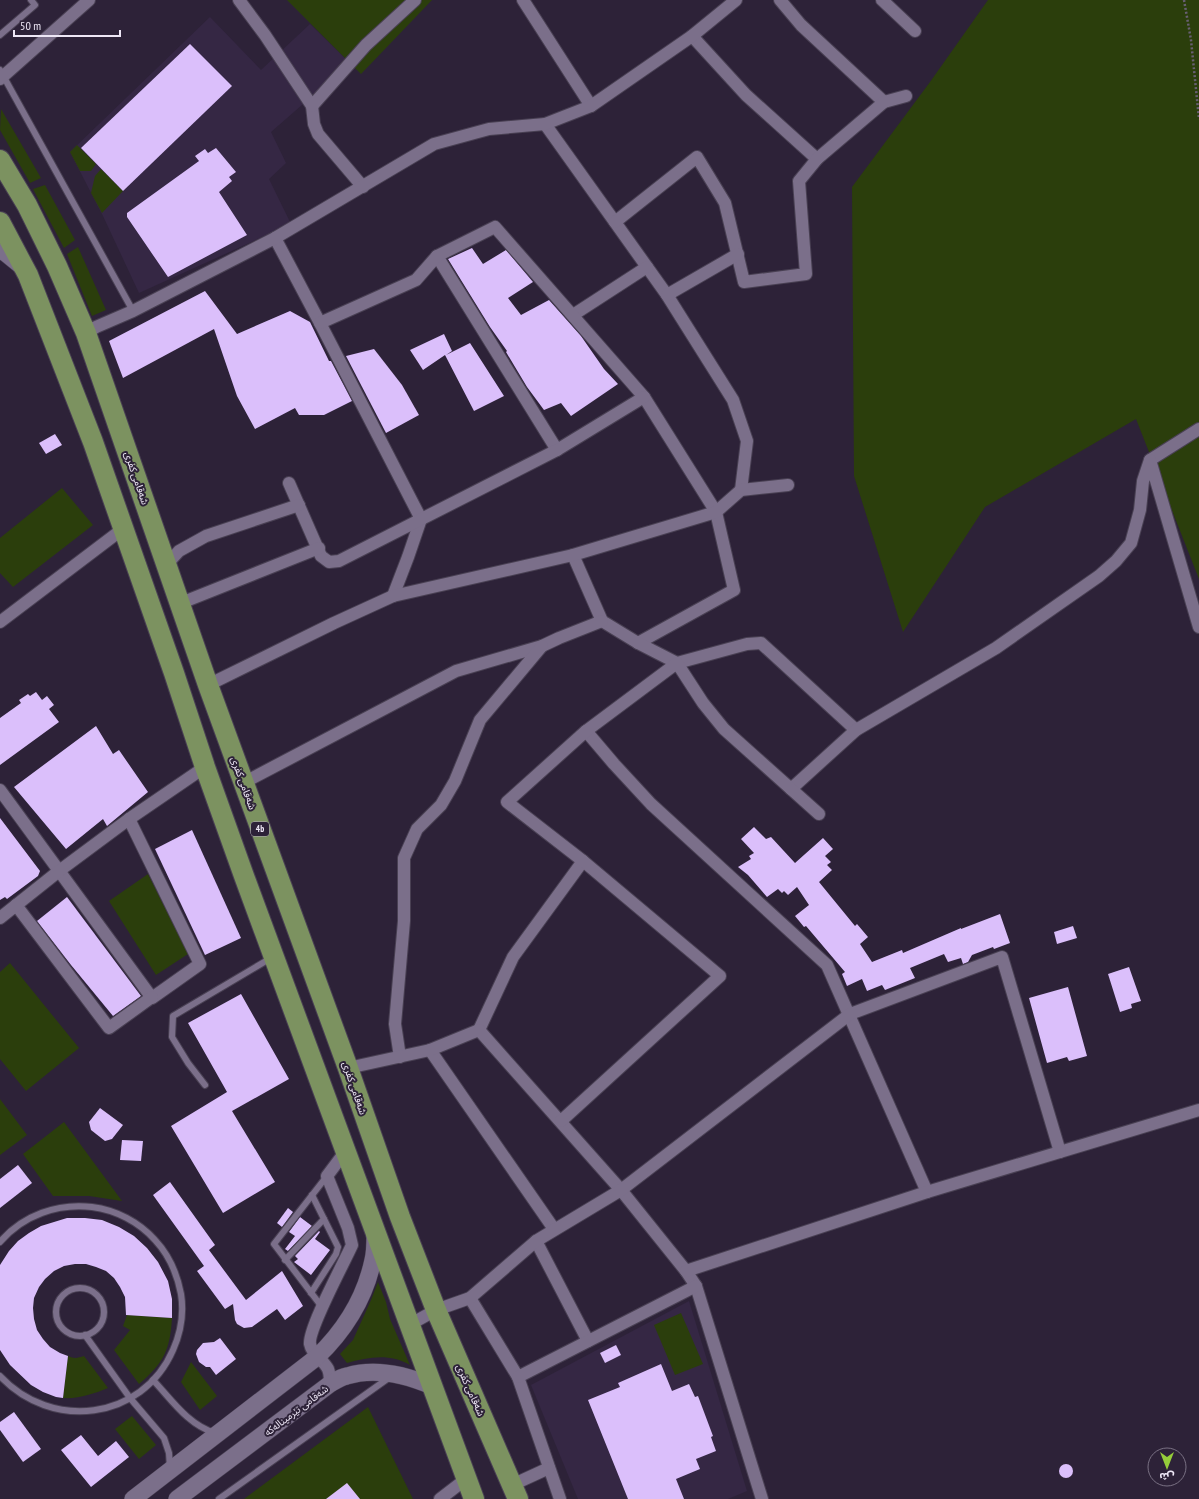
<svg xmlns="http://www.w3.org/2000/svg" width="1199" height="1499" font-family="'PT Sans Narrow','Noto Sans Arabic',sans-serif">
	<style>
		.built { fill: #352744 }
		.green { fill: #2b3e0c }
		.building { fill: #dbbffb }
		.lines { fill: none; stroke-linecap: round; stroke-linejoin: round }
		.service-casing { stroke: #494053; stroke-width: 8 }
		.minor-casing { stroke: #494053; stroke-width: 14 }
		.tertiary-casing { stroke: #494053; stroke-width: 16 }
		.secondary-casing { stroke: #494053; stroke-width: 18 }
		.trunk-casing { stroke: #494053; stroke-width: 22 }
		.path { stroke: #685f73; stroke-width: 2.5; stroke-dasharray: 2 2; stroke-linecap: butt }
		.service { stroke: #7b6f8a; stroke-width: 6 }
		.minor { stroke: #7b6f8a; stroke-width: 12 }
		.tertiary { stroke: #7b6f8a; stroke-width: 15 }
		.secondary { stroke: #7b6f8a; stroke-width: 17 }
		.trunk { stroke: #7c9260; stroke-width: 20 }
		.labels { text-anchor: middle; stroke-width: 4; stroke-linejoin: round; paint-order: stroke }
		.shield { fill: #2d2238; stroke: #b4acbd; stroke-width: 1 }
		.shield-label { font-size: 9px; font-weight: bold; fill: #eee7f6 }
		.street-label { font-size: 10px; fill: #eee7f6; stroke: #2d2238 }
	</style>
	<rect width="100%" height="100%" fill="#2d2238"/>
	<g class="built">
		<polygon points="210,17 261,70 310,24 350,63 271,132 286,163 269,179 291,224 139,293 103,216 70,152"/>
		<polygon points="689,1301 747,1491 728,1499 578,1499 531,1385"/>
	</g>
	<g class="green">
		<polygon points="287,0 432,0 361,74"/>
		<polygon points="988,0 1199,0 1199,579 1136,419 985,507 903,632 854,476 852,187 930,82"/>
		<polygon points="1,109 41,178 30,183 0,130"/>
		<polygon points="77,145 96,164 91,171 80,171 70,152"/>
		<polygon points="101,169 123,191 102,213 91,193 95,176"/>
		<polygon points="45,185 75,240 64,248 33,189"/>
		<polygon points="78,247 106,310 92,316 67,254"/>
		<polygon points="62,488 93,525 13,587 0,573 0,538"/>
		<polygon points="148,874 188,954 156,975 109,901"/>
		<polygon points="10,963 79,1048 26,1091 0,1059 0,972"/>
		<polygon points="0,1099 27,1135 0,1155"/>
		<polygon points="64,1122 122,1201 89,1196 53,1196 23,1154"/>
		<path d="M378 1282 386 1302 390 1319 410 1365C390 1353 368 1357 347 1363L340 1354 353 1340 371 1300Z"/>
		<polygon points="681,1313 703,1364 675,1375 654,1325"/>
		<path d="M127 1315 172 1318C170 1350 164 1363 139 1384L114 1350 130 1330 123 1326Z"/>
		<path d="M68 1356C74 1359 78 1358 84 1356L108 1388C93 1394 79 1399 63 1398Z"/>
		<polygon points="191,1362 217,1396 200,1410 181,1382"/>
		<polygon points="368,1407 413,1499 244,1499"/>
		<polygon points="132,1416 156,1445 139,1459 115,1429"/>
	</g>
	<g class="building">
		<polygon points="190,44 232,86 123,191 81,148"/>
		<polygon points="216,148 236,172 229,177 232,181 219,192 247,235 168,277 127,217 127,213 199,161 195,156 205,149 208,153"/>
		<polygon points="472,248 483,264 506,250 533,282 508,298 521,315 549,300 581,336 604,369 618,384 571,416 561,403 544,410 527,387 506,352 507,351 490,327 448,259"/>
		<polygon points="205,291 237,334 290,311 310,322 329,361 331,361 352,401 324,415 299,415 295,408 255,429 237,396 214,329 123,378 109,341"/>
		<polygon points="444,334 452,351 446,355 470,343 504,396 474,411 445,355 423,370 410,350"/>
		<polygon points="374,349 402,385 419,415 386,433 346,356"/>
		<polygon points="55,434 62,445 46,454 39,443"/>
		<polygon points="36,692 42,700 47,696 54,705 49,709 59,722 0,765 0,718 21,703 19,700 28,694 30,696"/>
		<polygon points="96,726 113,754 119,750 148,792 107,826 103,819 66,849 14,787"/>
		<polygon points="0,818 40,871 38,876 7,899 5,897 0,900"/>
		<polygon points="754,827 766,839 771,837 795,863 823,838 833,849 825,856 831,862 827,865 832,870 819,882 855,926 857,924 868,937 860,944 872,962 902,950 903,953 961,928 961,929 1000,914 1010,943 994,949 993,947 972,955 968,962 963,964 961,958 948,962 944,954 910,968 915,978 885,990 882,985 867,991 862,979 847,986 842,974 845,972 806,926 804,927 795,916 809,905 797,887 788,895 784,891 782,893 778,889 767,897 748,875 738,867 751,859 749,856 754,853 741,839"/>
		<polygon points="192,830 241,938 205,955 155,849"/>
		<polygon points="67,897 141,996 113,1016 71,965 37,921"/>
		<polygon points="1073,926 1077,938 1057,944 1054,932"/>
		<polygon points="1129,967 1141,1001 1131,1004 1132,1008 1120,1012 1108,974"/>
		<polygon points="1068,987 1087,1056 1069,1061 1067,1057 1047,1063 1029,998"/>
		<polygon points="241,994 289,1079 232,1111 275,1182 223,1213 171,1126 227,1092 188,1023"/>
		<polygon points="100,1108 123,1125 112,1139 105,1141 91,1130 89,1122"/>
		<polygon points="122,1140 143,1141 141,1161 120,1160"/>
		<polygon points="18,1165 32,1183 0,1208 0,1179"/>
		<polygon points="170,1182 215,1245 209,1250 246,1300 282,1271 303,1306 285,1320 277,1309 252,1327 244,1328 237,1324 235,1320 233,1304 225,1309 197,1271 204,1266 153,1195"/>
		<polygon points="288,1208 293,1212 282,1227 277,1223"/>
		<polygon points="300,1217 312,1226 288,1251 285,1249 295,1236 289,1232"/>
		<polygon points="67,1218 85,1218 102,1220 119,1227 134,1236 147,1248 158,1262 168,1281 172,1299 172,1318 126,1315 125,1297 120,1287 114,1278 106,1271 96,1267 86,1264 75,1264 64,1266 54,1271 45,1279 39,1287 34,1298 33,1308 34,1319 37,1330 43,1339 50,1347 60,1353 68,1356 63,1398 56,1397 43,1392 31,1385 10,1365 0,1350 0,1265 9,1251 18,1241 29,1233 41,1226"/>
		<polygon points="319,1231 320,1232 315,1239 330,1250 311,1275 294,1262 298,1259 295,1256"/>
		<polygon points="220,1338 236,1359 216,1375 210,1367 206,1367 199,1362 196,1354 197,1350 203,1343 214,1342"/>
		<polygon points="616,1345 621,1355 605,1363 600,1353"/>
		<polygon points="661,1364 672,1391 689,1384 695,1397 698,1396 713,1436 711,1437 716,1451 696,1459 700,1469 676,1479 684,1499 628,1499 588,1400 620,1387 618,1383"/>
		<polygon points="14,1412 41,1449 23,1462 0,1430 0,1422"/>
		<polygon points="81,1435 98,1456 116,1441 129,1457 91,1487 61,1450"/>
		<circle cx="1066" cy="1471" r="7"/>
		<polygon points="347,1483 360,1499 326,1499"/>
	</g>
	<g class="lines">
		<defs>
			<g id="service">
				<polyline points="0,35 35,5 31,0"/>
				<polyline points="0,70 133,311"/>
				<polyline points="205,1085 188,1063 172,1037 173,1016 271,958"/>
				<path d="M0 1242C23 1215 58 1203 92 1207 116 1210 139 1222 155 1240 169 1255 177 1273 181 1294 184 1313 181 1332 173 1350 142 1421 51 1431 0 1376"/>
				<polyline points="285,1260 324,1219 312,1195"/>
				<circle cx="80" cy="1312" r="24"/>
				<polyline points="311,1293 336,1254 338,1247 324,1219"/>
				<polyline points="322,1307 274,1244 327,1176"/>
				<polyline points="85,1335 130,1398 164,1438 169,1453 170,1468"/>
				<path d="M153 1380C171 1399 188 1425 215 1433"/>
				<polyline points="219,1499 390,1377"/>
			</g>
			<g id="minor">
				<polyline points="239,0 265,35 312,106 314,124 318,134 363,187"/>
				<polyline points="523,0 591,106"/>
				<polyline points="780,0 801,25 884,102"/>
				<polyline points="882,0 915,31"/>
				<polyline points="692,36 746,95 817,159"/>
				<polyline points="0,79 89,0"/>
				<polyline points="312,106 366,45 415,0"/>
				<polyline points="545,124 667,295 733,400 747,441 741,490"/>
				<polyline points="615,222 697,157 725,203 744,282 806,274 799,181 817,159 884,102 906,96"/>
				<polyline points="275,238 320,323 421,519 408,557 393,596"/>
				<polyline points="437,256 557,450"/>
				<polyline points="667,295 738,254"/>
				<polyline points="573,315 647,267"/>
				<polyline points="320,323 416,280 437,256 495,227 644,397 716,512 734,590 638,643"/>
				<polyline points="86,333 96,327 133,311 275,238 434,144 489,129 545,124 591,106 692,36 736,0"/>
				<polyline points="1150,460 1199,429"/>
				<polyline points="289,483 321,556 329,562 339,561 557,450 644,397"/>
				<polyline points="573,555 602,621 638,643 677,663 747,644 761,643 856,730"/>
				<polyline points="167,564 179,551 206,536 299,505"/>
				<polyline points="181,603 319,548"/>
				<polyline points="0,622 124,528"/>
				<polyline points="208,685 334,623 393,596 573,555 716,512 741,490 788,485"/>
				<polyline points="586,731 614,764 651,804 827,965 927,1192"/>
				<polyline points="243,783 456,671 542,646 559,638 602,621"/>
				<polyline points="791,789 856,730 996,648 1099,576 1116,561 1131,543 1140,510 1143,481 1150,460 1199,627"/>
				<polyline points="0,790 152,998 200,964 129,819"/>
				<polyline points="16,905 109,1028 152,997"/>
				<polyline points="0,918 59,871 129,819 205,767"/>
				<polyline points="479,1030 513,957 583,861"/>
				<polyline points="430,1050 554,1229"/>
				<polyline points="400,1057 395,1024 404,921 404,858 417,829 441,805 455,781 480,720 542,646"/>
				<polyline points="348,1068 430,1050 479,1030 621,1190 686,1271 696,1286 762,1499"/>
				<polyline points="561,1121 720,976 583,861 507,802 586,731 677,663 703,703 724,729 819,814"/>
				<polyline points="536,1241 588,1341"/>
				<polyline points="686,1271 927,1192 1199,1110"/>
				<polyline points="470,1298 518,1377 560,1499"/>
				<polyline points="409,1325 436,1310 470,1298 536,1241 621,1190 850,1014 1002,957 1060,1152"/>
				<polyline points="518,1377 696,1286"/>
				<path d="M330 1384C330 1379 330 1374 328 1369 323 1359 312 1355 310 1344 308 1329 344 1263 352 1245L348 1228 327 1176 345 1152"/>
				<polyline points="512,1485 549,1468"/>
				<polyline points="440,1499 466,1479"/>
			</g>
			<polyline id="tertiary" points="0,251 5,254 21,267"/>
			<g id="secondary">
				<path d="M133 1499 317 1357C345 1330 365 1298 373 1260 375 1252 375 1243 375 1235"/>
				<path d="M177 1499 330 1384C335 1381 341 1377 347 1376 376 1367 406 1375 432 1386"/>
			</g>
			<g id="trunk">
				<polyline points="0,160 27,205 57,266 86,333 208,685 348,1068 400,1217 436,1310 518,1499"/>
				<polyline points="0,222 28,275 93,442 174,673 205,767 244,876 474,1499"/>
			</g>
		</defs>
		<use href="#service" class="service-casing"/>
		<use href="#minor" class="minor-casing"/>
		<use href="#tertiary" class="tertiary-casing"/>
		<use href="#secondary" class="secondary-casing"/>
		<use href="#trunk" class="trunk-casing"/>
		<polyline class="path" points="1184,0 1191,40 1199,119"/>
		<use href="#service" class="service"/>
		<use href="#minor" class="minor"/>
		<use href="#tertiary" class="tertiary"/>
		<use href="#secondary" class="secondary"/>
		<use href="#trunk" class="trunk"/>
	</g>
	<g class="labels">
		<rect class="shield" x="251" y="822" width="18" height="14" rx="3"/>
		<g class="shield-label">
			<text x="260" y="832">4b</text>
		</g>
		<g class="street-label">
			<text transform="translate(137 478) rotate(71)" y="4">شەقامی کفری</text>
			<text transform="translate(244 783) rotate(70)" y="4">شەقامی کفری</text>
			<text transform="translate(355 1088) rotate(71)" y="4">شەقامی کفری</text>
			<text transform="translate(471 1390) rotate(66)" y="4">شەقامی کفری</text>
			<text transform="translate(296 1410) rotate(-37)" y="4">شەقامی تێرمینالەکە</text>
		</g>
	</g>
	<g transform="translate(1167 1467) rotate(180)"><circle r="19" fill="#2d2238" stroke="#7a7184"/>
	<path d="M0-3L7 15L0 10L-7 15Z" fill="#95cc3a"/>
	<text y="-6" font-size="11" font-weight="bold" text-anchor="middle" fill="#eee7f6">ش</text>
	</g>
	<path d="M14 30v6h106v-6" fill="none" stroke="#eee7f6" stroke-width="2"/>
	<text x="20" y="30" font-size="12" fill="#eee7f6" stroke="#2d2238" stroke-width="3" paint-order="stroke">50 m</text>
</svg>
